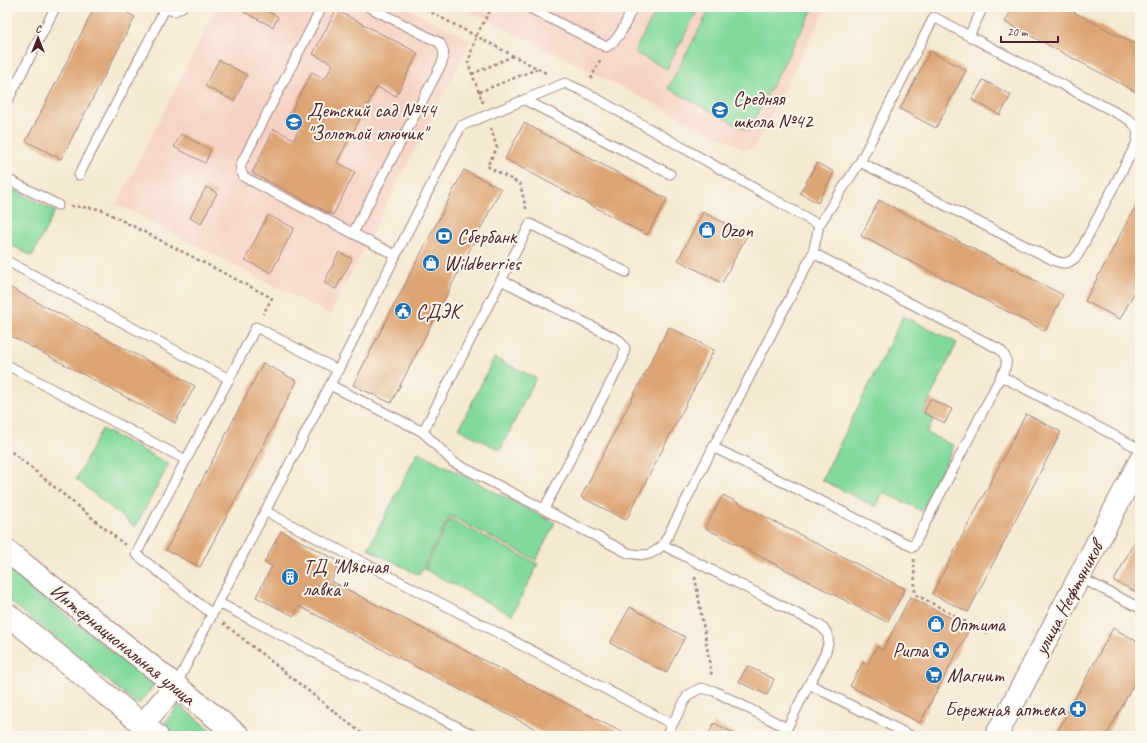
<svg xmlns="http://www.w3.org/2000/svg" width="1147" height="743" font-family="Caveat,sans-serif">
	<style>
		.built { fill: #f6d2c4 }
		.green { fill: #82d99c; stroke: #667c64 }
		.building { fill: #dda473 }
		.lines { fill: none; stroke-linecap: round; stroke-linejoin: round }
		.service-casing { stroke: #a0847e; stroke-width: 11 }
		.secondary-casing { stroke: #a0847e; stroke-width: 24 }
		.primary-casing { stroke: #a0847e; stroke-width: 24 }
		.path { stroke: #a0847e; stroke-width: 2.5; stroke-dasharray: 3 3; stroke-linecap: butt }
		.service { stroke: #fff; stroke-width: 9 }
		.secondary { stroke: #fff; stroke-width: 22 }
		.primary { stroke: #fff; stroke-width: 22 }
		.labels { text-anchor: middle; stroke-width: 4; stroke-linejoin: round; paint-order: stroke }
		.poi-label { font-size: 20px; fill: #4a1f2b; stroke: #fbf7ec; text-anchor: start }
		.street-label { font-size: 20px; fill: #4a1f2b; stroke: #fbf7ec }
	</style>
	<rect width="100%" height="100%" fill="#fbf7ec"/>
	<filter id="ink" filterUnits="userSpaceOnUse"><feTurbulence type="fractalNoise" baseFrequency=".025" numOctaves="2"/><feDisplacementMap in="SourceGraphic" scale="8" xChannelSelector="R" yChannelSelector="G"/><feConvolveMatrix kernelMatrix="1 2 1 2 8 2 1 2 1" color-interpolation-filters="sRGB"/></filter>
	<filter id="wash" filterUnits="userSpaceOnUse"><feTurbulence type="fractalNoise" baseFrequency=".012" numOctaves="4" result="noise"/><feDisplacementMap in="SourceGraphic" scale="16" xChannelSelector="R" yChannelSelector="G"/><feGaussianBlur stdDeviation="0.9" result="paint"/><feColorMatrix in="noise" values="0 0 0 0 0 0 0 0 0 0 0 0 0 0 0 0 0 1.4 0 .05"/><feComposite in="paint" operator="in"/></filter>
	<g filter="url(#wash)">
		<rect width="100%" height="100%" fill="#f5e9d2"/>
		<g class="built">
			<polygon points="217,7 405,7 471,40 330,315 117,204"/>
			<polygon points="462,7 827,7 754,147 746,150"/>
		</g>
		<g class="green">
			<polygon points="658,7 699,7 667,69 634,52"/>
			<polygon points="711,7 814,7 748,131 668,88"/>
			<polygon points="7,186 55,211 32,256 7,243"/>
			<polygon points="903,316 957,343 923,413 934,419 927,433 954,446 922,511 883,492 876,507 822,480"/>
			<polygon points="494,358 536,378 500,450 459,429"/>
			<polygon points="102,429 169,464 135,527 76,479"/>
			<polygon points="418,452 555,523 536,560 450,516 419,575 368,549"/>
			<polygon points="450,519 538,564 512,615 424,569"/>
			<polygon points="7,568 154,685 138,705 7,599"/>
			<polygon points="179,705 218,736 176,736 163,725"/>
		</g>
		<g id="blocks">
			<g class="building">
				<polygon points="95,7 116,7 135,17 61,159 26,141"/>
				<polygon points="246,7 260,7 278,17 273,27 244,12"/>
				<polygon points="1013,7 1064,7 1140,47 1140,94 1005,22"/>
				<polygon points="336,10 418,53 396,96 377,87 337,162 355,172 333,215 252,173 274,129 294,139 301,125 288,118 312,72 325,79 333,64 313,54"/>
				<polygon points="930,51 966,70 936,128 900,109"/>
				<polygon points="219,60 247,75 234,101 205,86"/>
				<polygon points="983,80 1011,95 1000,115 972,100"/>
				<polygon points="524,123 667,199 647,235 505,159"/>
				<polygon points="181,134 211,150 205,163 174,147"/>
				<polygon points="817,163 834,172 818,203 800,193"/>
				<polygon points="464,170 501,189 391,403 353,385"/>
				<polygon points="206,187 217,193 201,224 190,218"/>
				<polygon points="1140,198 1140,282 1120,319 1085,301"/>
				<polygon points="879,200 1063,295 1045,331 861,236"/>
				<polygon points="703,212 747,235 722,283 678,260"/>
				<polygon points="268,215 294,228 271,273 245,260"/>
				<polygon points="339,252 352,259 336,289 324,283"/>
				<polygon points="7,286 195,386 175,423 7,334"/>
				<polygon points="669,327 714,350 626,520 581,497"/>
				<polygon points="263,363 297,381 200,567 166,550"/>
				<polygon points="930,399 952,409 945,423 924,413"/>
				<polygon points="1026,414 1061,432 968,612 932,594"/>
				<polygon points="723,495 905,589 887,622 705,528"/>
				<polygon points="281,531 340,562 331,581 629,736 549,736 299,606 294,616 256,597 272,566 264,563"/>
				<polygon points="1140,531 1140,594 1114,581"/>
				<polygon points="910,597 970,628 920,723 850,686 863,662 867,665 877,647 883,650"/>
				<polygon points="630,607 685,637 666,673 610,643"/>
				<polygon points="1113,628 1140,643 1140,672 1106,736 1055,736"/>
				<polygon points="747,666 774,679 767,695 739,682"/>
				<polygon points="714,723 739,736 708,736"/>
			</g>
		</g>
	</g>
	<g filter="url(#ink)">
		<use href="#blocks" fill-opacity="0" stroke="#a0847e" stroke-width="1"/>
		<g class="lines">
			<defs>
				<g id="service">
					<path d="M322 7 241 164C240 170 241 172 244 177L395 255"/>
					<path d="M528 7 606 47C621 40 626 20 633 7"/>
					<polyline points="165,9 175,11 182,7"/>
					<polyline points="525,100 670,174"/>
					<polyline points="7,102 54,10"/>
					<path d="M860 162 1053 260C1064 265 1069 264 1078 255L1136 144C1139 132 1138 127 1128 119L969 36"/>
					<polyline points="79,175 165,9 162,7"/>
					<polyline points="7,179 58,205"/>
					<path d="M353 233 442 63C445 55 444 50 440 43L369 7"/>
					<path d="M813 253 999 349C1009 358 1008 365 1001 376"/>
					<polyline points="7,261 229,379 256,327 338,370 330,385"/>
					<path d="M626 272 530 224 423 432 453 462 628 553C645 556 650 557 663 545"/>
					<polyline points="501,280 619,340 625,348 623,359 544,509"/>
					<polyline points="7,365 186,460"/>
					<polyline points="338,370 461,126 565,83 585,92 819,225"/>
					<polyline points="713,447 913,547 1001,376 1140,449"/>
					<polyline points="265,511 672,724"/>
					<polyline points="1079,577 1140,608"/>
					<polyline points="219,603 475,736"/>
					<polyline points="212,614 136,554 229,379"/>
					<polyline points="176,685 330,385 423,432"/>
					<polyline points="666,736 688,695 701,688 714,691 787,728 809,684"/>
					<path d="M911 736 809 684C815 672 835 644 826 632 825 629 821 627 819 625L663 545 813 253 819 225 860 162 934 17 969 36 983 7"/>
				</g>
				<polyline id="secondary" points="996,736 1140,461"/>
				<g id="primary">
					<polyline points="7,551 239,736"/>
					<polyline points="7,614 157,736"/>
					<polyline points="143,724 176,685"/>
				</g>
			</defs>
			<use href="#service" class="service-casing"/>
			<use href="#secondary" class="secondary-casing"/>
			<use href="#primary" class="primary-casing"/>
			<g class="path">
				<polyline points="421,7 548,74"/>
				<polyline points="917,7 923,11"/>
				<polyline points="472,74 513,56"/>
				<polyline points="591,79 601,58"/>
				<polyline points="479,92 537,69"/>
				<polyline points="483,103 468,63 476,36 492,7"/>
				<polyline points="491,128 497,148 487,166 520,184 527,212"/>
				<polyline points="71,206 100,209 272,298 263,314"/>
				<polyline points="7,448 125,545"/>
				<polyline points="914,559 915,594 988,634"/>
				<polyline points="695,577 712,677"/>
				<polyline points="223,623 365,736"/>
			</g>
			<use href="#service" class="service"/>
			<use href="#secondary" class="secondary"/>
			<use href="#primary" class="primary"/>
		</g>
	</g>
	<defs>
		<symbol id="school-disc" viewBox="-11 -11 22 22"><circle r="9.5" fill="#1f6fb2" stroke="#fbf7ec"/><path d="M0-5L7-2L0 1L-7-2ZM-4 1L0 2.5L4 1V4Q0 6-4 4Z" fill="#fff"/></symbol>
		<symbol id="shop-disc" viewBox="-11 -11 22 22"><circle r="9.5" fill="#1f6fb2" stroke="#fbf7ec"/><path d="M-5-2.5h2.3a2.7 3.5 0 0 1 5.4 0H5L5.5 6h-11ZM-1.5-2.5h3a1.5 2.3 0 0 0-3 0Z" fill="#fff"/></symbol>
		<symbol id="bank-disc" viewBox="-11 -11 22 22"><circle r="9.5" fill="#1f6fb2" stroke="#fbf7ec"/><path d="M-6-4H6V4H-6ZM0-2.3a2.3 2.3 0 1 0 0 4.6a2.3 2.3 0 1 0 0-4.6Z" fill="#fff"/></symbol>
		<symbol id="civic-disc" viewBox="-11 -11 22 22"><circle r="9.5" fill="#1f6fb2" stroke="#fbf7ec"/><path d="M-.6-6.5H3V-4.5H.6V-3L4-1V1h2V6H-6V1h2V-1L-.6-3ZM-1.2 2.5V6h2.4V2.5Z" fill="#fff"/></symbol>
		<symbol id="building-disc" viewBox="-11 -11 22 22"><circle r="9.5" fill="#1f6fb2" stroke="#fbf7ec"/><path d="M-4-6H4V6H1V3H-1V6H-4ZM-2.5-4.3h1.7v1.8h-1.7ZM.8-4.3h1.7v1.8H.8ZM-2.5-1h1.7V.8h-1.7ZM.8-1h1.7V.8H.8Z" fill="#fff"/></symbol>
		<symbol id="pharmacy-disc" viewBox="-11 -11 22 22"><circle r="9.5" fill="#1f6fb2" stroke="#fbf7ec"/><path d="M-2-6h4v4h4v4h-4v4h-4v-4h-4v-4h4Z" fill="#fff"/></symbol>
		<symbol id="supermarket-disc" viewBox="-11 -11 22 22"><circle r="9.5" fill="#1f6fb2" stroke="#fbf7ec"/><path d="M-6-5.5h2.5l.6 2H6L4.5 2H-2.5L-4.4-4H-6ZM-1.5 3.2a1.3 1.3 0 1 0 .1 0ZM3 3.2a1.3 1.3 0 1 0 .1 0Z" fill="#fff"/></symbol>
	</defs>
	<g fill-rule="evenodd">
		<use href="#school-disc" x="710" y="100" width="20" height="20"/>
		<use href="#school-disc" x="284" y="112" width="20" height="20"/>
		<use href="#shop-disc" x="697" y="220" width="20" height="20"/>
		<use href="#bank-disc" x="434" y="226" width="20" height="20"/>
		<use href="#shop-disc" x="421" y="253" width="20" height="20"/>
		<use href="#civic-disc" x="393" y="301" width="20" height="20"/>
		<use href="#building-disc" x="280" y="567" width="20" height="20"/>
		<use href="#shop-disc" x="926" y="614" width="20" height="20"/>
		<use href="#pharmacy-disc" x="931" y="640" width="20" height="20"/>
		<use href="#supermarket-disc" x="924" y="665" width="20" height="20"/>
		<use href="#pharmacy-disc" x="1068" y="699" width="20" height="20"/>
	</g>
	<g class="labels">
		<g class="poi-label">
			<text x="733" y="105">Средняя<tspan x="733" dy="23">школа №42</tspan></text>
			<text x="307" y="117">Детский сад №44<tspan x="307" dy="23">"Золотой ключик"</tspan></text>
			<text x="720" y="237">Ozon</text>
			<text x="457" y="243">Сбербанк</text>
			<text x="444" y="270">Wildberries</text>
			<text x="416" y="318">СДЭК</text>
			<text x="303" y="573">ТД "Мясная<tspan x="303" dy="23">лавка"</tspan></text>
			<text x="949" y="631">Оптима</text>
			<text x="928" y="657" text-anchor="end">Ригла</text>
			<text x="947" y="682">Магнит</text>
			<text x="1065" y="716" text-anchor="end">Бережная аптека</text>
		</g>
		<g class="street-label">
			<text transform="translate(1068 598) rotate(-62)" y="7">улица Нефтяников</text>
			<text transform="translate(123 644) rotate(39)" y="7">Интернациональная улица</text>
		</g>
	</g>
	<rect width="1147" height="743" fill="none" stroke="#fbf7ec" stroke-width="24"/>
	<g transform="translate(38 38)" stroke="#fbf7ec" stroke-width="3" paint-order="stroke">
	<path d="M0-3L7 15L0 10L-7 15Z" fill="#4a1f2b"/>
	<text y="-6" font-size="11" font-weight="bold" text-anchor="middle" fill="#4a1f2b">С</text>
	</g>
	<path d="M1001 36v6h57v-6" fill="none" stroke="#4a1f2b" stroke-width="2"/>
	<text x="1007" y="36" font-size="12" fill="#4a1f2b" stroke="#fbf7ec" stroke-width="3" paint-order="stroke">20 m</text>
</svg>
